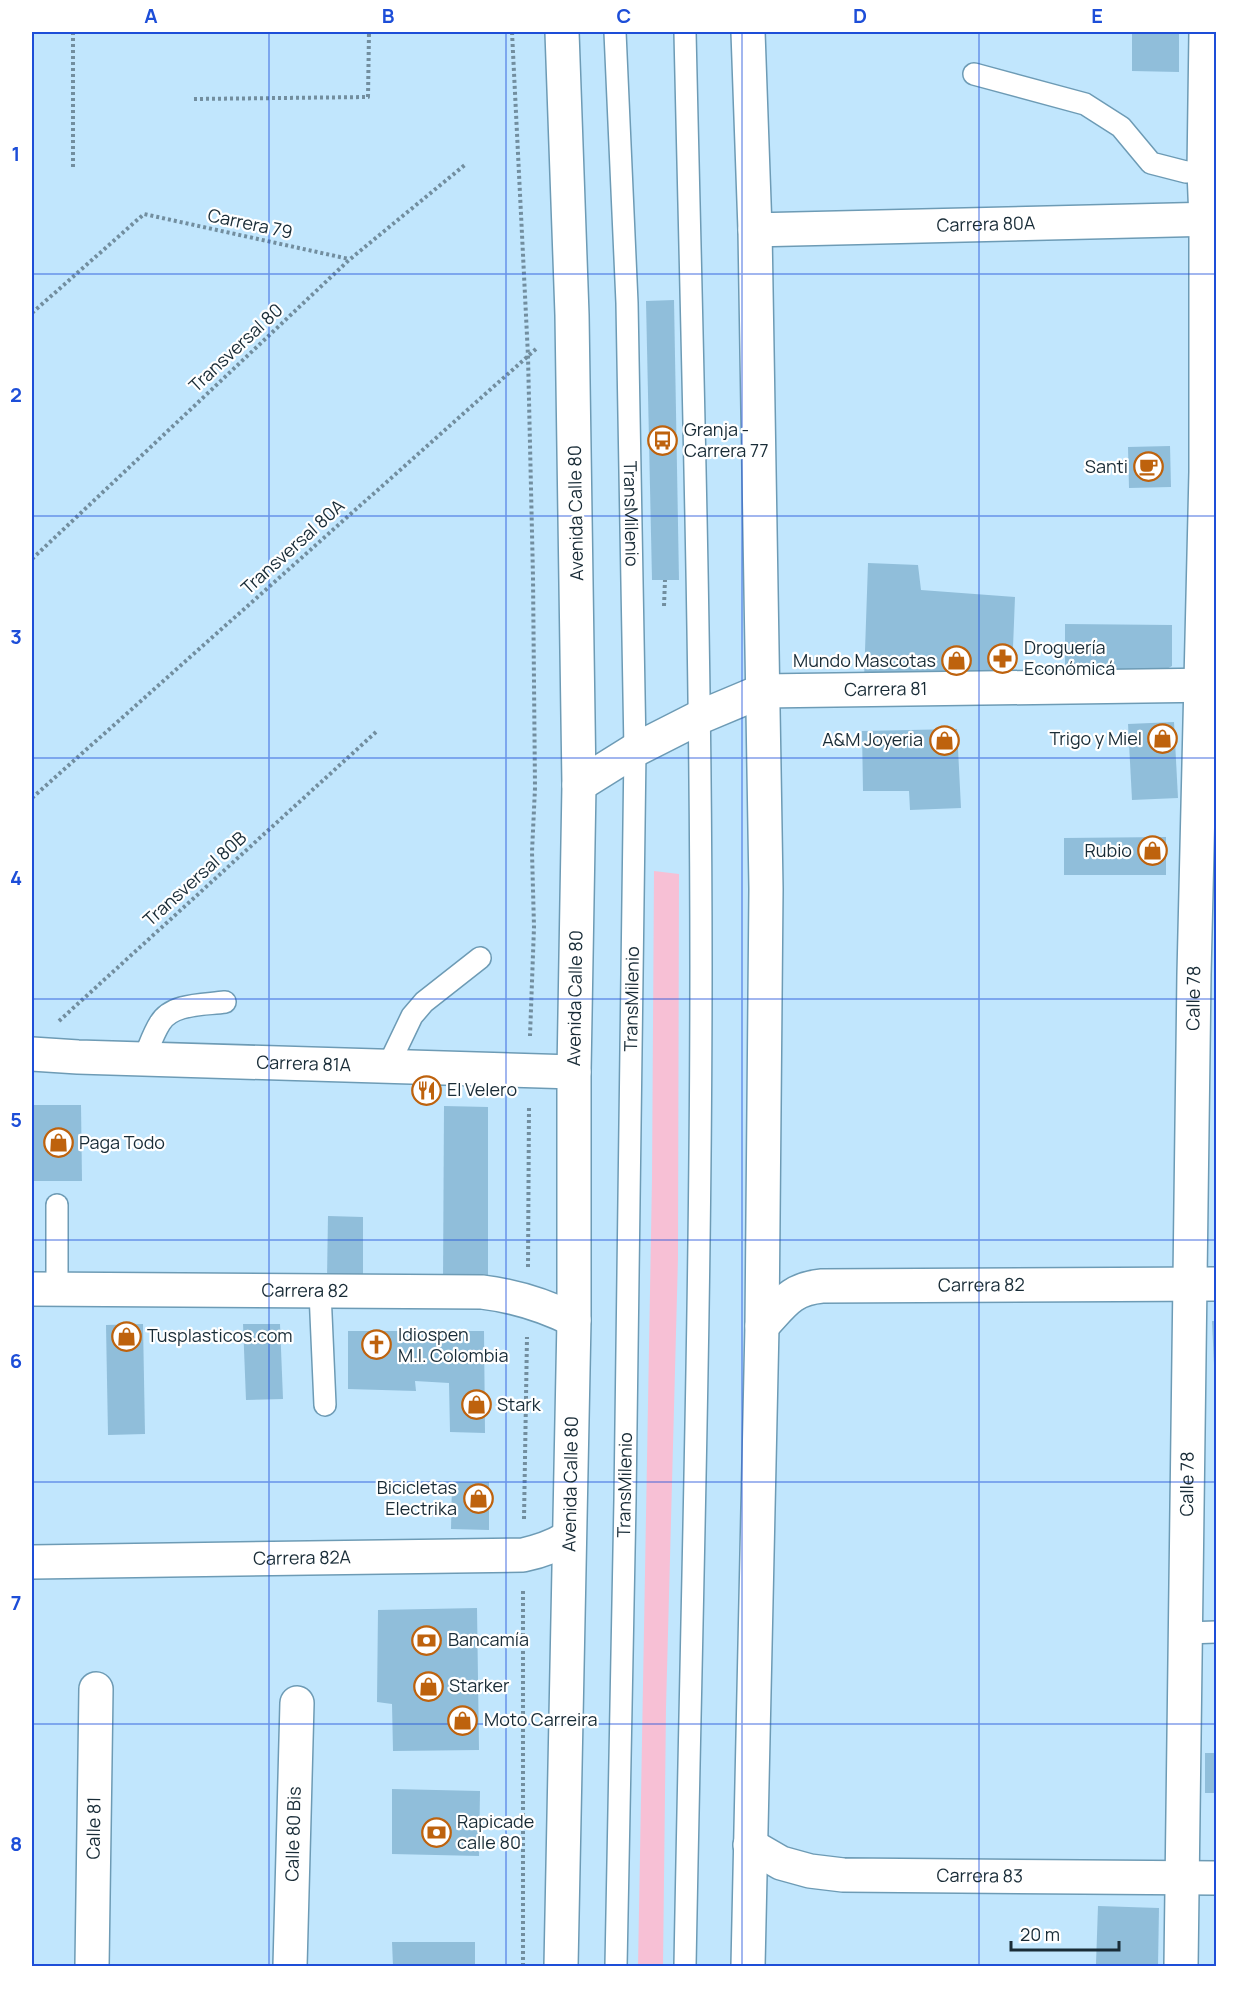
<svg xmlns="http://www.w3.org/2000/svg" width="1248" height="1998" font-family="Manrope,sans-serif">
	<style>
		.green { fill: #f7c0d5 }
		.building { fill: #90beda }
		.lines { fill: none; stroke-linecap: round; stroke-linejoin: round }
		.lane-casing { stroke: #6d9bb5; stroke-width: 24 }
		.street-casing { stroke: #6d9bb5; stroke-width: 36 }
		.secondary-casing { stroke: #6d9bb5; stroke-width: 36 }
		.highway-casing { stroke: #6d9bb5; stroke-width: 36 }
		.path { stroke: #728e9f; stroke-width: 4; stroke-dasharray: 3 3; stroke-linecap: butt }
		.lane { stroke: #fff; stroke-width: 21 }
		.street { stroke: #fff; stroke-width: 33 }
		.secondary { stroke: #fff; stroke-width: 33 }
		.highway { stroke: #fff; stroke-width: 33 }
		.grid { fill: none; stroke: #1d4ed8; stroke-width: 1.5; stroke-opacity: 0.55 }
		.labels { text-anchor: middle; stroke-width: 4.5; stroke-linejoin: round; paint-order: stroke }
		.street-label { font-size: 18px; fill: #192c37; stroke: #fff }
		.poi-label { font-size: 18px; fill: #192c37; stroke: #fff; text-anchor: start }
		.neatline { fill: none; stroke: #1d4ed8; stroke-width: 2 }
		.grid-label { font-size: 20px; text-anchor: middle; font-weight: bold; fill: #1d4ed8 }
	</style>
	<rect width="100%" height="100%" fill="#c1e6fd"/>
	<polygon class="green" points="654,871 679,874 678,1258 666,1708 663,1966 638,1966 652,1179"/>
	<g class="building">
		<polygon points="1132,32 1179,32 1179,72 1132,71"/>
		<polygon points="674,300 679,580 652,580 646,301"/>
		<polygon points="1170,446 1171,487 1129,488 1128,447"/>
		<polygon points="868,563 918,565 921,590 1015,597 1012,673 966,671 915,682 864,680"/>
		<polygon points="1065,624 1172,625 1172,666 1160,673 1065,672"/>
		<polygon points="1174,722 1178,798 1132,800 1128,724"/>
		<polygon points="957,729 961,808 910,810 909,791 863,791 862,731"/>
		<polygon points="1166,837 1166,875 1064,875 1064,838"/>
		<polygon points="32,1105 81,1105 82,1181 32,1181"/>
		<polygon points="444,1106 488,1107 488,1284 443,1284"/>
		<polygon points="328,1216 363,1217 363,1279 327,1278"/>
		<polygon points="1212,1321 1216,1321 1216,1365 1214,1365"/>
		<polygon points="143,1324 145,1434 108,1435 106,1325"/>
		<polygon points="243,1324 280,1324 283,1399 246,1400"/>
		<polygon points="348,1331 484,1331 485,1433 450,1432 449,1383 415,1381 416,1391 348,1389"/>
		<polygon points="452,1482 489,1482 489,1530 451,1529"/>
		<polygon points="477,1608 479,1750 393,1751 392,1704 377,1702 378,1610"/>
		<rect x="1205" y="1753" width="11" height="40"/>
		<polygon points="392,1789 480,1791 479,1856 392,1854"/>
		<polygon points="1098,1906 1159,1908 1158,1966 1096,1964"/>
		<polygon points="392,1942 475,1942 475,1966 393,1966"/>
	</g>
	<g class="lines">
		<defs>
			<g id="lane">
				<path id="s1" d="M615 32 627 303 635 750 625 1500 616 1966"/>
				<polyline points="974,74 1085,104 1121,127 1151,163 1186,172 1204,171"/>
				<path d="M144 1058C149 1047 153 1034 160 1023 172 1003 204 1005 225 1002"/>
				<polyline points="388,1066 412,1016 424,1002 480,958"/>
				<polyline points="57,1205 57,1289"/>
				<polyline points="320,1292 325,1405"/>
				<polyline points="1186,1633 1216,1632"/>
				<path d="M685 1966C691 1633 701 1299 701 965 701 654 692 343 685 32"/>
			</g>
			<g id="street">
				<path id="s2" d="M755 230 1216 219"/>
				<path id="s3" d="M32 1289 482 1292C515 1296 544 1305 574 1320"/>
				<path id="s4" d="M762 1326C783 1304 790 1289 822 1286L1216 1284"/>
				<path id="s5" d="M32 1562 523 1555C541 1551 555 1546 569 1537"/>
				<path id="s6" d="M750 1845 781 1863 810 1871 843 1875 1216 1878"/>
				<path id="s7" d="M92 1966 96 1689"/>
				<path id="s8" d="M290 1966 297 1703"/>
				<path id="s9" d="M1181 1966 1194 974 1206 472V219L1204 171 1206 32"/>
			</g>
			<g id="secondary">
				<path id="s10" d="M579 785 635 750 700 717 762 691 1216 685"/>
				<path id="s11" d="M32 1054 78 1057 574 1072"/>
			</g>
			<g id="highway">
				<path id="s12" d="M561 1966 574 1320V1072L579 785 572 315 562 32"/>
				<polyline points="748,1966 762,1326 766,889 755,230 748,32"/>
			</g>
		</defs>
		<use href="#lane" class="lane-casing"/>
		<use href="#street" class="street-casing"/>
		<use href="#secondary" class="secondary-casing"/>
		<use href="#highway" class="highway-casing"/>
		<g class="path">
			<polyline points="73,32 73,168"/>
			<polyline points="512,32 528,356 533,577 535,788 532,852 534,927 530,1036"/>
			<polyline points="194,99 368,97 369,32"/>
			<polyline points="32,313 144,214 349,259"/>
			<polyline points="32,559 349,260 466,164"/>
			<polyline points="664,606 665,580"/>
			<polyline points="32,798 537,348"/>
			<polyline points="59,1021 376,732"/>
			<polyline points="528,1267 529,1106"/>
			<polyline points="524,1519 527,1337"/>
			<polyline points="523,1966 523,1589"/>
		</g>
		<use href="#lane" class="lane"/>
		<use href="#street" class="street"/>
		<use href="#secondary" class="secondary"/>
		<use href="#highway" class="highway"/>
	</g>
	<path class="grid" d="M269 32V1966M506 32V1966M742 32V1966M979 32V1966M32 274H1216M32 516H1216M32 758H1216M32 999H1216M32 1240H1216M32 1482H1216M32 1724H1216"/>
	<defs>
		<symbol id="bus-ring" viewBox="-11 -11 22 22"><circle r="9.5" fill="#fff" stroke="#be620d" stroke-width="1.5"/><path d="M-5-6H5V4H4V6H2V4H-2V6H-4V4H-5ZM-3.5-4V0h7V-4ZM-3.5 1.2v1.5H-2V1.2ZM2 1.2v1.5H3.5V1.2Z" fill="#be620d"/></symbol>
		<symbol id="cafe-ring" viewBox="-11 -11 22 22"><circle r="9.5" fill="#fff" stroke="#be620d" stroke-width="1.5"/><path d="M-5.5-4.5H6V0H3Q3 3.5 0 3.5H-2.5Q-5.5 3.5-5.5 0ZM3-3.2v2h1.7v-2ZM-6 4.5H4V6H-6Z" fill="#be620d"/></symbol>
		<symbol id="pharmacy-ring" viewBox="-11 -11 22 22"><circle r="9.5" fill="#fff" stroke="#be620d" stroke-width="1.5"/><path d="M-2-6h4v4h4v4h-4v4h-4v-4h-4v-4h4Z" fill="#be620d"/></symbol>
		<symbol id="shop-ring" viewBox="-11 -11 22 22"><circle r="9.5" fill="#fff" stroke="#be620d" stroke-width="1.5"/><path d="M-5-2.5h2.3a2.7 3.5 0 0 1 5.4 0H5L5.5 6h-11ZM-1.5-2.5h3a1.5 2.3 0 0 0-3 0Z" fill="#be620d"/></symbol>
		<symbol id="restaurant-ring" viewBox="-11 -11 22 22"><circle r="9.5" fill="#fff" stroke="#be620d" stroke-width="1.5"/><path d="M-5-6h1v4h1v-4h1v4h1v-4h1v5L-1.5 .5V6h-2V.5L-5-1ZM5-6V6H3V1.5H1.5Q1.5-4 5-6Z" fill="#be620d"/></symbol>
		<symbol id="church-ring" viewBox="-11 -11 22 22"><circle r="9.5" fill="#fff" stroke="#be620d" stroke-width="1.5"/><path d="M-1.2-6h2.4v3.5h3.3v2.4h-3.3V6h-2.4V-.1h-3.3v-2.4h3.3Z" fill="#be620d"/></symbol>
		<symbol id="bank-ring" viewBox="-11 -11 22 22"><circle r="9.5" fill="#fff" stroke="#be620d" stroke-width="1.5"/><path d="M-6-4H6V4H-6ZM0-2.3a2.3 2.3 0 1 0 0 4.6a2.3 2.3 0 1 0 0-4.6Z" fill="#be620d"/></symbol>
	</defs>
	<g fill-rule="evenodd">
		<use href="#bus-ring" x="646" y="424" width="33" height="33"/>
		<use href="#cafe-ring" x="1132" y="450" width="33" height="33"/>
		<use href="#pharmacy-ring" x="986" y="642" width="33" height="33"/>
		<use href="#shop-ring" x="940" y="644" width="33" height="33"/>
		<use href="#shop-ring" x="1146" y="722" width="33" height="33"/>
		<use href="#shop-ring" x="928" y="724" width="33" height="33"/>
		<use href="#shop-ring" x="1136" y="834" width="33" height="33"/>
		<use href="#restaurant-ring" x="410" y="1074" width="33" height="33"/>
		<use href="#shop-ring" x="42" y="1126" width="33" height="33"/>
		<use href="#shop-ring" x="110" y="1320" width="33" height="33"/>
		<use href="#church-ring" x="360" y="1328" width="33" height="33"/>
		<use href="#shop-ring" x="460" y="1388" width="33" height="33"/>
		<use href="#shop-ring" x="462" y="1482" width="33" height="33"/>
		<use href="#bank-ring" x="410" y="1624" width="33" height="33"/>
		<use href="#shop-ring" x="412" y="1670" width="33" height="33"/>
		<use href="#shop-ring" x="446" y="1704" width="33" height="33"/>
		<use href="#bank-ring" x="420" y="1816" width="33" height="33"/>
	</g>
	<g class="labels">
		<g class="street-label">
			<text transform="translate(250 224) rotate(12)" y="6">Carrera 79</text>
			<text dy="6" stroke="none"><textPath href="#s2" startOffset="231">Carrera 80A</textPath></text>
			<text transform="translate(236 348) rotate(-43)" y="6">Transversal 80</text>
			<text transform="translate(576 513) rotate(-91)" y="6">Avenida Calle 80</text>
			<text dy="6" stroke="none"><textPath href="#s1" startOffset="482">TransMilenio</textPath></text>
			<text transform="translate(293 547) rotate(-42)" y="6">Transversal 80A</text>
			<text dy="6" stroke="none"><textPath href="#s10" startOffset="330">Carrera 81</textPath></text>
			<text transform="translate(195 879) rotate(-42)" y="6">Transversal 80B</text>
			<text dy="6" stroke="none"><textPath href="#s12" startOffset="968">Avenida Calle 80</textPath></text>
			<text transform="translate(632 999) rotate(-89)" y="6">TransMilenio</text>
			<text dy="6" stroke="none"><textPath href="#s9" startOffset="968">Calle 78</textPath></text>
			<text dy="6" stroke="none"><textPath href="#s11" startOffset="272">Carrera 81A</textPath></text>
			<text dy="6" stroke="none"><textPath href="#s4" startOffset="234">Carrera 82</textPath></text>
			<text dy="6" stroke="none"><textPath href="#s3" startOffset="273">Carrera 82</textPath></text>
			<text dy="6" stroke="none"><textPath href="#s12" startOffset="482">Avenida Calle 80</textPath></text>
			<text transform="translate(625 1485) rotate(-89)" y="6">TransMilenio</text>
			<text dy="6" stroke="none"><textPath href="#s9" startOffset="482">Calle 78</textPath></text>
			<text dy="6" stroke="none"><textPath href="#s5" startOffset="270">Carrera 82A</textPath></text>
			<text dy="6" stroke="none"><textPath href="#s7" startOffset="138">Calle 81</textPath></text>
			<text dy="6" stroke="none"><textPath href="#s8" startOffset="132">Calle 80 Bis</textPath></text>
			<text dy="6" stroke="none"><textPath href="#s6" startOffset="236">Carrera 83</textPath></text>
		</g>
		<g class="poi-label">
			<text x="684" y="436">Granja -<tspan x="684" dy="21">Carrera 77</tspan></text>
			<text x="1128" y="473" text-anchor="end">Santi</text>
			<text x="1024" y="654">Droguería<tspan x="1024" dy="21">Económicá</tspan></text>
			<text x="936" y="667" text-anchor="end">Mundo Mascotas</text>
			<text x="1142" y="745" text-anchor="end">Trigo y Miel</text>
			<text x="923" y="746" text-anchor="end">A&amp;M Joyeria</text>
			<text x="1132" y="857" text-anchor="end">Rubio</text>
			<text x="447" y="1096">El Velero</text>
			<text x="79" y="1149">Paga Todo</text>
			<text x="398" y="1341">Idiospen<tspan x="398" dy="21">M.I. Colombia</tspan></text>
			<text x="147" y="1342">Tusplasticos.com</text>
			<text x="497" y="1411">Stark</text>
			<text x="457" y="1494" text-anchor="end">Bicicletas<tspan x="457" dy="21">Electrika</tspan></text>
			<text x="448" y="1646">Bancamía</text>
			<text x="449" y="1692">Starker</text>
			<text x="484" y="1726">Moto Carreira</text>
			<text x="457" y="1828">Rapicade<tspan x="457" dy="21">calle 80</tspan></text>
		</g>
	</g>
	<rect width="1248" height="1998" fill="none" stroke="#ffffff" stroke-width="66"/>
	<path d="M1011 1941v9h108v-9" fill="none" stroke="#192c37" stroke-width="3"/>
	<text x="1020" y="1941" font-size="18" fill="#192c37" stroke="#ffffff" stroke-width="4.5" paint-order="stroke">20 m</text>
	<rect x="33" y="33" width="1182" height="1932" class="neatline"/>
	<g class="grid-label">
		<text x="151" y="23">A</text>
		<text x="388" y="23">B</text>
		<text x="624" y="23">C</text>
		<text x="860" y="23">D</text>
		<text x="1097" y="23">E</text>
		<text x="16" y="161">1</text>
		<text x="16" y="402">2</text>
		<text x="16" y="644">3</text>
		<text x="16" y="885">4</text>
		<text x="16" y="1127">5</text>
		<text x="16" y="1368">6</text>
		<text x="16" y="1610">7</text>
		<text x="16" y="1851">8</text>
	</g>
</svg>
